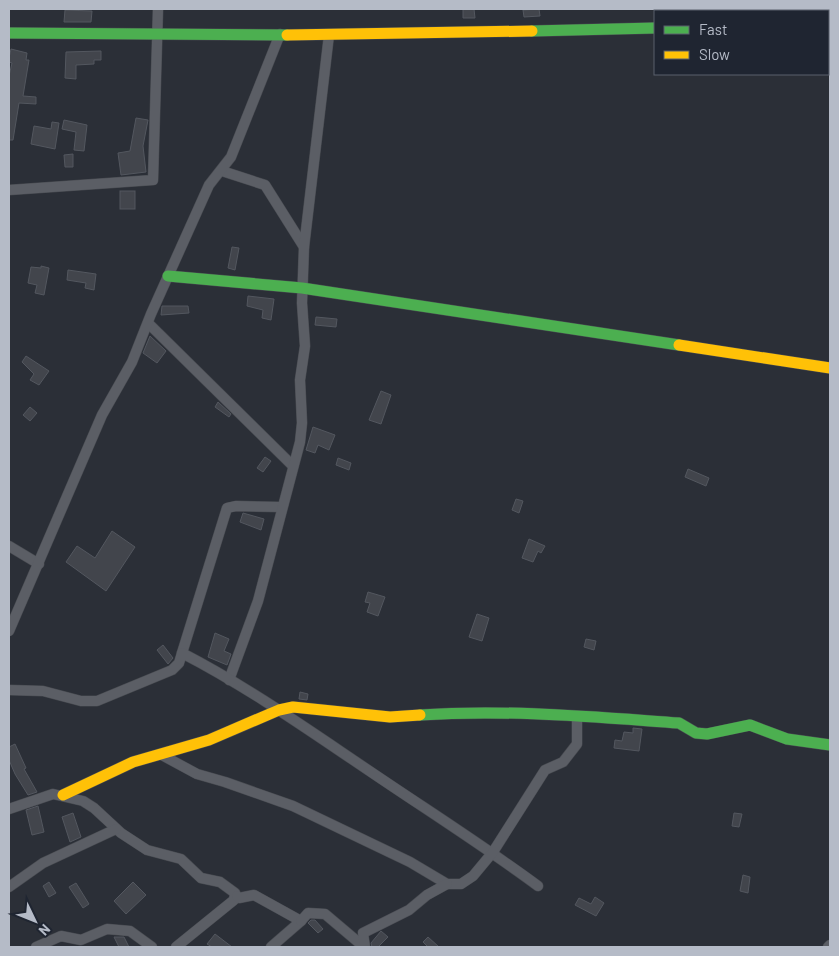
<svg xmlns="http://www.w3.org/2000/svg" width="839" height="956" font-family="Barlow,sans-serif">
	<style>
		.building { fill: #42454c; stroke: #53575f }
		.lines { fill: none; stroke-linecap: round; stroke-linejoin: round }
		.street-casing { stroke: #474a50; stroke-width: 11 }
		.fast-casing { stroke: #474a50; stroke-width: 12 }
		.slow-casing { stroke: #474a50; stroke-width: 12 }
		.street { stroke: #5b5e65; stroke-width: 10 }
		.fast { stroke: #4caf50; stroke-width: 11 }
		.slow { stroke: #ffc107; stroke-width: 11 }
	</style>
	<rect width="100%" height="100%" fill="#2b2f37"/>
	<g class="building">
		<polygon points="463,9 474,9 475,18 463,18"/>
		<polygon points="539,9 540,16 524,17 523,10"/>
		<polygon points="65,10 92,11 91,22 64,22"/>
		<polygon points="11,49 27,53 26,60 29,60 23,96 36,97 36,104 19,103 13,140 9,140 9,76 12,63 9,62 9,58"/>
		<polygon points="101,51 101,60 94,60 94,64 76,65 76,79 65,78 66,52"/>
		<polygon points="136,118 148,120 143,146 146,172 121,175 118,153 130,151"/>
		<polygon points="64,120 87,125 84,151 74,150 76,132 62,129"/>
		<polygon points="52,122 59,123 55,149 31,144 34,126 51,129"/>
		<polygon points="73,154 73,167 65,167 64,155"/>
		<rect x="120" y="191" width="15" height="18"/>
		<polygon points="232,247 239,248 235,270 228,268"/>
		<polygon points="41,266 49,268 44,295 35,293 37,285 28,283 31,267 41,268"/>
		<polygon points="68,270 96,274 94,290 85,288 86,283 67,280"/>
		<polygon points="248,296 274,299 271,320 262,318 263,310 247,306"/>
		<polygon points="162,306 188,306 189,313 161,315"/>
		<polygon points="316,317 337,319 336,327 315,325"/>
		<polygon points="150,336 166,351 157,363 143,353"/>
		<polygon points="26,356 49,371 39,385 30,380 34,374 22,362"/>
		<polygon points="381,391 391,395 381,424 369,420"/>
		<polygon points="218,402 231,414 229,417 215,407"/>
		<polygon points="30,407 37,413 30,421 23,415"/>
		<polygon points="313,427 335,435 329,450 318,445 315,453 306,450"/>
		<polygon points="265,457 271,461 263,472 257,468"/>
		<polygon points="338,458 351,463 349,470 336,465"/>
		<polygon points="688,469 709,478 706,486 685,477"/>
		<polygon points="516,499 523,501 519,513 512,510"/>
		<polygon points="243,513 264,519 261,530 240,522"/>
		<polygon points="112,531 135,547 106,591 66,562 77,546 95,558"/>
		<polygon points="529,539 545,546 541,553 538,551 533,562 522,558"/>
		<polygon points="368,592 385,597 378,616 367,612 370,603 365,602"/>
		<polygon points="477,614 489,618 482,641 469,637"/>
		<polygon points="215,633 229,639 224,651 231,654 227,665 208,657"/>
		<polygon points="586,639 596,641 594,650 584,647"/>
		<polygon points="163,645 173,658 168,664 157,650"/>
		<polygon points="300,692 308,694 307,700 299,699"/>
		<polygon points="633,728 642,729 639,751 614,748 615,740 622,741 624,732 633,733"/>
		<polygon points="15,744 26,768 24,769 37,792 28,795 15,774 9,760 9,747"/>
		<polygon points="38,806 44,832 32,835 26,810"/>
		<polygon points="73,813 81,837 70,842 62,817"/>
		<polygon points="734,813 742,814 739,827 732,826"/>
		<polygon points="743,875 750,877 748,893 740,891"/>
		<polygon points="49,882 56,893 49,897 43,886"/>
		<polygon points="133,882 146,895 126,914 114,901"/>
		<polygon points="76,883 89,904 83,908 69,887"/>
		<polygon points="595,897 604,903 596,916 575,905 579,898 591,904"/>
		<polygon points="311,920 315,920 323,929 318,933 308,923"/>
		<polygon points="381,931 388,937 378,947 372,947 371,943"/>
		<polygon points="215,934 232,947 212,947 207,944"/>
		<polygon points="114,937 124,937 129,947 119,947"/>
		<polygon points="428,937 439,947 428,947 423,942"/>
	</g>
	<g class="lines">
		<defs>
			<g id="street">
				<polyline points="222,171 265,185 304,247"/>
				<polyline points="9,190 153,180 158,9"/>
				<polyline points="148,323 293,466"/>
				<polyline points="9,546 39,564"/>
				<polyline points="9,631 102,415 132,362 151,314 209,185 231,157 280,34"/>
				<polyline points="182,653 227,508 236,506 282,507"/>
				<polyline points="229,680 258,601 300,442 302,423 300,380 305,346 302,303 304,247 329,35"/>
				<path d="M9 690 43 691 81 701H97L172 670 179 663 182 653C248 687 310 731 371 772 427 810 484 846 538 886"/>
				<polyline points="160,754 197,774 225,782 293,806 410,862 447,884 461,884 473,876 493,852 545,770 563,762 577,744 577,716"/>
				<polyline points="9,809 53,794 83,801 94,808 121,833 147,850 181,859 201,878 220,882 235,893 234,900 176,947"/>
				<polyline points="9,887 43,863 116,829"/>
				<polyline points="237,896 239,898 254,895 301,921 271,947"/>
				<polyline points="301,921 308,913 325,914 364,947"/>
				<polyline points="36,947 61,936 81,940 107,929 130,931 152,947"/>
				<polyline points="365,947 363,933 409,910 427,895 447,884"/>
				<polyline points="828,947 830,945"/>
			</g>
			<g id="fast">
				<polyline points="532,31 655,28"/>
				<polyline points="9,33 287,35"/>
				<polyline points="168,276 302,288 679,345"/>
				<path d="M420 715C507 709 593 717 679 723L696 733 707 734 750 725 787 739 830 745"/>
			</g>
			<g id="slow">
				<polyline points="828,27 830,27"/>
				<polyline points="287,35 532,31"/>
				<polyline points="679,345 830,368"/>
				<polyline points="63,795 133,762 209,740 279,710 293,707 390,717 420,715"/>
			</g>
		</defs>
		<use href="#street" class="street-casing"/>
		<use href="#fast" class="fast-casing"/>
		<use href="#slow" class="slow-casing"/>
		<use href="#street" class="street"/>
		<use href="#fast" class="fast"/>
		<use href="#slow" class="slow"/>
	</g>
	<rect width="839" height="956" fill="none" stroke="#b5bbc7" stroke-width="20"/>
	<rect x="654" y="10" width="175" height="65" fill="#1f2531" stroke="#5b616d"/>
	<rect x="664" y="26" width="25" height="8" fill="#4caf50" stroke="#5b616d"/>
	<text x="699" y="35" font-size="15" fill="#b5bbc7">Fast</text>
	<rect x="664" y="51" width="25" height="8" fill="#ffc107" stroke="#5b616d"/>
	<text x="699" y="60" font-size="15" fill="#b5bbc7">Slow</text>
	<g transform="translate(35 921) rotate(133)" stroke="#1f2531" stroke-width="4" paint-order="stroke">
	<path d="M0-4L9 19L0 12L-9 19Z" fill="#b5bbc7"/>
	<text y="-8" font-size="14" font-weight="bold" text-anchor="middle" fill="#b5bbc7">N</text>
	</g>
</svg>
